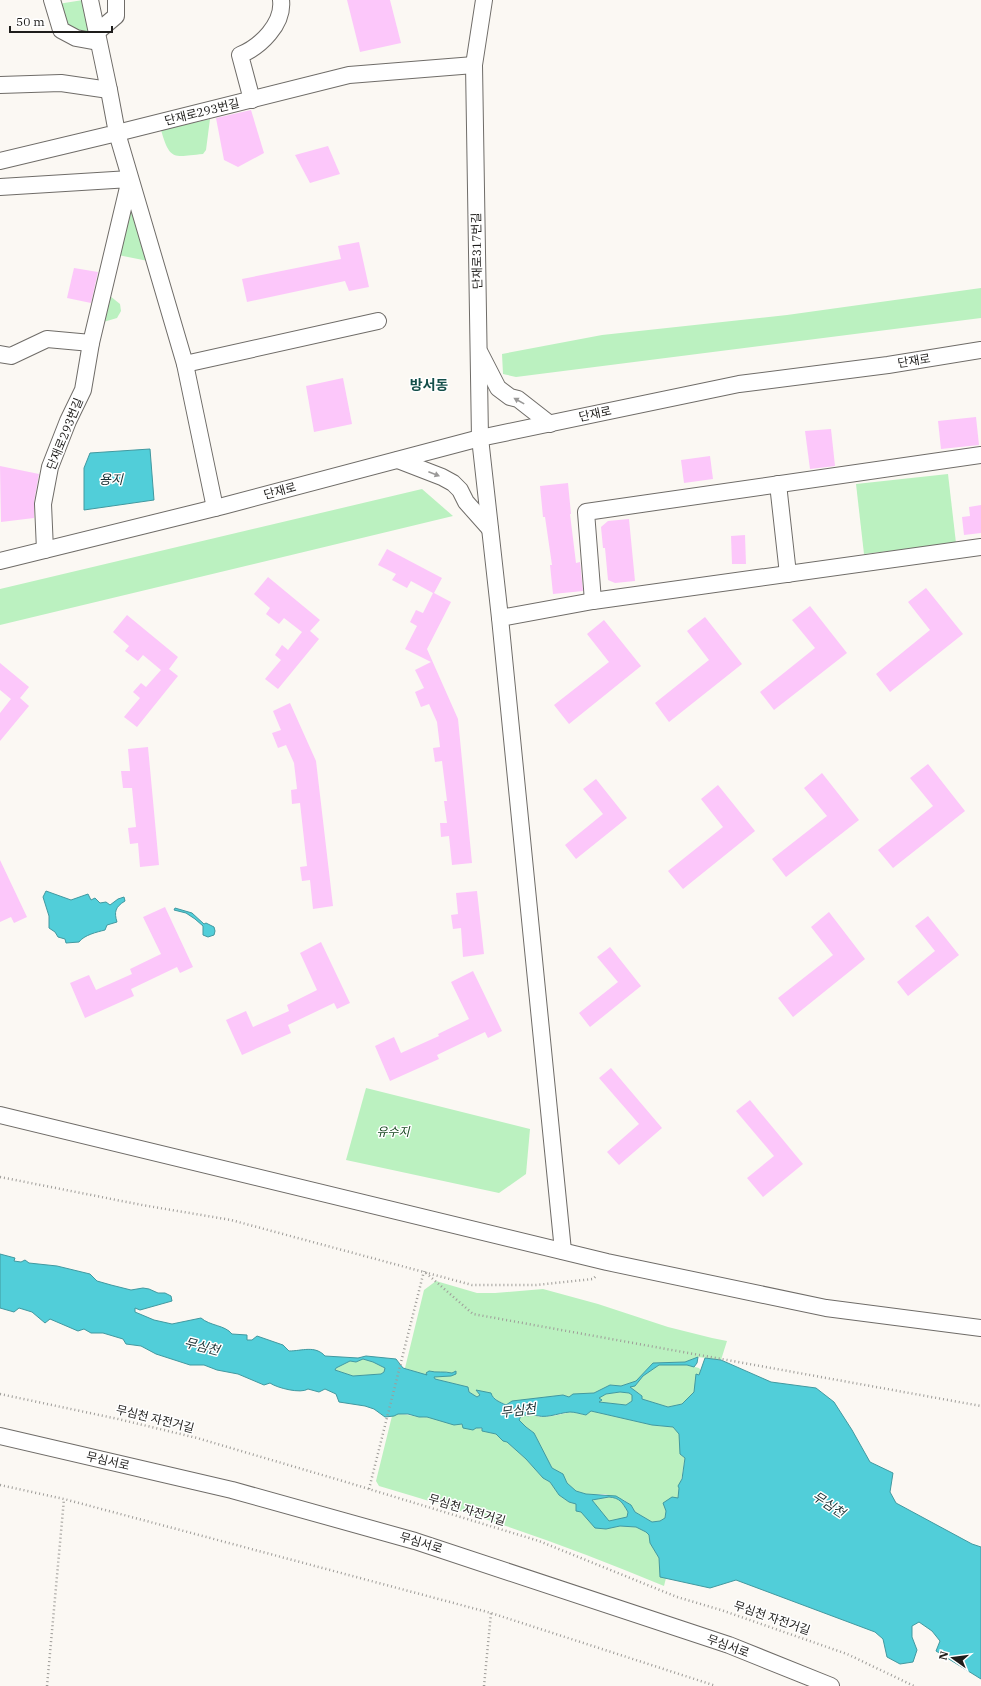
<svg xmlns="http://www.w3.org/2000/svg" width="981" height="1686" font-family="'IBM Plex Serif','Noto Sans KR',serif">
	<style>
		.green { fill: #bbf1c0 }
		.water { fill: #51ced9; stroke: #4299a0; fill-rule: evenodd }
		.building { fill: #fcc7fa }
		.lines { fill: none; stroke-linecap: round; stroke-linejoin: round }
		.minor-casing { stroke: #6f6c68; stroke-width: 18 }
		.path { stroke: #9e9c98; stroke-width: 2.5; stroke-dasharray: 1 3; stroke-linecap: butt }
		.minor { stroke: #fff; stroke-width: 16 }
		.oneway { fill: #9a9998 }
		.labels { text-anchor: middle; stroke-width: 3; stroke-linejoin: round; paint-order: stroke }
		.street-label { font-size: 12px; fill: #1e1d1b; stroke: #fff }
		.park-label { font-size: 12px; font-style: italic; fill: #16461f; stroke: #fff }
		.water-label { font-size: 13px; font-style: italic; fill: #1b3133; stroke: #fff }
		.quarter-label { font-size: 14px; font-weight: bold; fill: #144f4a; stroke: #fff }
	</style>
	<rect width="100%" height="100%" fill="#fbf8f3"/>
	<g class="green">
		<polygon points="83,0 93,31 85,33 64,24 58,4"/>
		<path d="M210 119 206 150 203 154C173 157 170 161 161 130Z"/>
		<polygon points="130,194 148,261 118,255"/>
		<polygon points="981,288 981,318 516,377 503,374 502,354 602,335 787,315"/>
		<polygon points="110,296 120,304 121,311 117,318 100,323"/>
		<polygon points="948,474 956,543 864,554 856,484"/>
		<polygon points="422,489 453,516 0,625 0,589"/>
		<polygon points="366,1088 530,1129 526,1174 499,1193 346,1160"/>
		<path d="M436 1281 477 1293H495L543 1289 598 1304 668 1327 712 1338 727 1341 721 1360 698 1357 685 1362 653 1363 636 1381 621 1386 610 1385 594 1393 569 1397 563 1395 513 1401 507 1405 498 1401 492 1396 477 1391 480 1395 477 1397 469 1392 468 1387 435 1379 433 1376H451L452 1373C444 1371 437 1373 429 1371L428 1376 405 1368 424 1290Z"/>
		<polygon points="363,1359 373,1362 385,1368 384,1372 381,1374 353,1376 335,1370 336,1368 350,1361 356,1362"/>
		<polygon points="659,1365 687,1365 699,1368 701,1371 699,1375 697,1374 694,1393 682,1404 668,1407 642,1399 642,1396 630,1387 635,1386 643,1376"/>
		<polygon points="620,1392 629,1393 632,1395 632,1401 626,1405 599,1402 598,1398 606,1394"/>
		<polygon points="591,1411 652,1425 673,1427 680,1434 680,1454 685,1458 678,1498 675,1498 666,1511 665,1518 660,1521 652,1522 635,1512 631,1505 624,1500 605,1494 586,1494 576,1491 567,1483 562,1474 552,1468 534,1433 526,1427 519,1420 522,1414 532,1414 539,1417 553,1416 571,1412 586,1415"/>
		<path d="M398 1414C408 1414 417 1418 427 1417L482 1429V1431L496 1434 507 1442 526 1459 543 1478 550 1482 559 1495 569 1502 576 1504 587 1518 606 1529 620 1526 636 1527 646 1532 649 1535 650 1543 659 1558 660 1576 666 1578 664 1586C571 1547 476 1514 379 1486L376 1481 392 1416Z"/>
		<path d="M609 1497C620 1498 622 1502 628 1512L627 1517 609 1522 592 1500Z"/>
	</g>
	<g class="water">
		<polygon points="150,449 154,500 84,510 84,468 90,453"/>
		<path d="M46 891 71 900 88 894 91 900 95 898 100 903 106 902 110 905 118 899 124 897 125 901C115 907 114 912 117 922L107 925 105 930C97 932 84 935 79 942L66 943 65 939 58 937 55 932 49 928V916L43 897Z"/>
		<polygon points="175,908 192,913 204,924 206,923 214,927 215,931 214,935 208,937 203,935 203,926 195,919 186,913 174,910"/>
		<path d="M0 1254 15 1258 14 1261 21 1262 25 1260 29 1263 57 1266 90 1274 97 1281 111 1285 131 1290 143 1288 149 1289 158 1293H165L171 1296 172 1301 140 1310 135 1308V1312L154 1320 172 1324 201 1318C210 1326 225 1325 232 1334L247 1335V1340H252L257 1336 283 1345 289 1351C302 1351 315 1345 325 1356L358 1358 366 1356 396 1359 403 1368 427 1375 426 1373 429 1371C437 1373 444 1371 452 1373L456 1371V1374L451 1376 434 1377 435 1379 468 1387 469 1392 477 1397 480 1395 476 1390 491 1393C493 1400 500 1402 506 1405L512 1401 563 1395 569 1397 573 1394 594 1393 610 1385 621 1386 636 1381 653 1363 685 1362 698 1357 697 1363 694 1367 687 1365H659L643 1376 635 1386 630 1387 642 1396V1399L668 1407 682 1404 694 1392 696 1374 699 1375 705 1358 721 1360 771 1382 816 1388 834 1402 852 1430 870 1462 893 1473 890 1492 896 1503 972 1544 981 1547V1679L936 1651 940 1641 932 1631 919 1622 912 1626V1637L917 1650 913 1662 900 1664 887 1657 883 1639 875 1632 736 1580 710 1588 660 1577 659 1558 650 1543 649 1535 646 1532 636 1527 620 1526 606 1529 595 1528 581 1512 576 1511V1504L569 1502 559 1495 550 1482 543 1478 526 1459 507 1442 503 1441 496 1434 482 1431V1428H476L473 1430 463 1428 462 1424 454 1425 427 1417H419L408 1414H398L394 1416 385 1417 374 1409 365 1406 339 1402 336 1394 325 1389 319 1392 308 1389C301 1394 277 1388 270 1383L264 1385 238 1374 217 1370 204 1365H190L156 1354 141 1346 126 1344 123 1339 103 1333H91L84 1329 78 1331 50 1319 45 1323 32 1312 19 1308 14 1312 0 1308ZM363 1359 373 1362 385 1368 384 1372 381 1374 353 1376 335 1370 336 1368 350 1361 356 1362ZM620 1392 629 1393 632 1395V1401L626 1405 599 1402 602 1400 599 1398 606 1394ZM591 1411 652 1425 673 1427 679 1434 680 1454 685 1458 682 1479 678 1486 679 1488 678 1498 672 1497 663 1503 666 1511 665 1518 660 1521 652 1522 635 1512 631 1505 616 1496 586 1494 576 1491 567 1483 563 1474 552 1468 534 1433 526 1427 519 1420 522 1414 528 1416 532 1414C545 1420 557 1413 570 1412 575 1412 581 1414 586 1415ZM609 1497C620 1498 622 1502 628 1512L627 1517 609 1521 592 1500Z"/>
	</g>
	<g class="building">
		<polygon points="347,0 390,0 401,43 360,52"/>
		<polygon points="251,110 264,153 238,167 224,160 216,118"/>
		<polygon points="328,146 340,174 310,183 295,155"/>
		<polygon points="359,242 369,287 349,291 345,281 247,302 242,279 341,259 338,246"/>
		<polygon points="74,268 98,272 91,303 67,298"/>
		<polygon points="343,378 352,424 314,432 306,386"/>
		<polygon points="976,417 979,445 941,449 938,421"/>
		<polygon points="831,429 835,466 810,469 805,431"/>
		<polygon points="710,456 713,479 684,483 681,460"/>
		<polygon points="0,466 39,474 34,502 34,518 1,522"/>
		<polygon points="568,483 571,514 570,514 576,563 580,562 583,591 553,594 550,565 552,565 545,517 543,517 540,486"/>
		<polygon points="981,505 981,533 964,535 962,517 970,516 969,507"/>
		<polygon points="629,519 635,581 615,583 608,580 605,548 603,548 601,527 608,521"/>
		<polygon points="745,535 746,564 732,564 731,536"/>
		<polygon points="387,549 442,578 434,593 451,602 427,649 458,719 472,863 452,865 449,836 441,837 440,823 447,823 444,801 447,801 442,761 435,762 433,748 440,747 437,722 429,704 421,707 415,692 424,688 415,670 431,662 405,649 417,626 410,622 416,610 423,613 433,593 411,581 407,588 392,580 396,574 378,565"/>
		<polygon points="268,577 320,620 310,631 319,639 278,689 265,679 281,660 275,655 282,645 288,650 302,632 284,618 279,624 266,614 270,608 254,594"/>
		<polygon points="926,588 963,634 890,692 876,674 930,630 908,602"/>
		<polygon points="810,606 847,653 774,710 760,692 815,648 792,620"/>
		<polygon points="127,615 178,657 169,669 178,676 137,727 124,717 140,698 133,692 141,683 146,687 161,670 143,655 138,661 125,651 129,646 113,632"/>
		<polygon points="705,617 742,664 669,722 655,703 709,660 687,631"/>
		<polygon points="604,620 641,666 569,724 554,705 609,662 587,634"/>
		<polygon points="0,663 29,687 20,698 29,706 0,741 0,713 11,699 0,690"/>
		<polygon points="290,703 316,761 333,906 313,909 310,880 302,881 300,867 307,866 300,803 292,804 291,790 297,789 294,763 286,745 278,748 272,733 281,730 273,711"/>
		<polygon points="148,747 159,865 140,867 138,843 130,844 128,828 136,827 132,788 123,788 121,771 130,771 128,749"/>
		<polygon points="928,764 965,811 893,868 878,850 933,806 910,778"/>
		<polygon points="822,773 859,820 786,877 772,859 827,816 804,788"/>
		<polygon points="596,779 627,818 576,859 565,845 603,814 583,789"/>
		<polygon points="718,785 755,831 683,889 668,871 723,827 701,799"/>
		<polygon points="0,860 27,917 14,923 11,917 0,922"/>
		<polygon points="477,891 484,954 463,957 461,928 453,929 451,915 458,914 456,893"/>
		<polygon points="165,907 193,967 180,973 177,967 131,989 134,996 85,1018 70,983 89,975 96,990 132,974 130,969 161,954 143,917"/>
		<polygon points="829,912 865,959 793,1017 778,998 833,955 811,927"/>
		<polygon points="928,916 959,955 908,996 897,982 935,951 915,926"/>
		<polygon points="321,942 350,1003 337,1009 334,1003 288,1025 291,1033 242,1055 226,1020 246,1011 253,1027 289,1011 287,1005 317,990 300,953"/>
		<polygon points="610,947 641,986 590,1027 579,1013 618,982 597,957"/>
		<polygon points="473,971 502,1031 488,1038 485,1032 437,1055 439,1059 390,1081 375,1046 394,1037 401,1053 439,1036 438,1034 469,1019 451,982"/>
		<polygon points="611,1068 662,1128 619,1165 607,1152 639,1124 599,1078"/>
		<polygon points="750,1100 803,1164 763,1197 747,1178 774,1156 736,1111"/>
	</g>
	<g class="lines">
		<defs>
			<g id="minor">
				<polyline points="52,0 61,30 76,38 98,42"/>
				<polyline points="484,0 474,65 480,438 500,618 563,1251"/>
				<polyline points="97,32 116,16 116,0"/>
				<polyline points="0,85 61,83 109,90"/>
				<path d="M252 100 240 55C260 47 284 24 281 0"/>
				<polyline points="0,161 117,133 109,90 90,0"/>
				<polyline points="0,187 130,179 91,343 83,390 68,421 50,467 43,504 45,550"/>
				<polyline points="480,353 498,388 510,397 518,399 550,424"/>
				<polyline points="0,354 11,356 47,339 91,343"/>
				<polyline points="185,364 378,321"/>
				<polyline points="398,460 442,477 453,483 460,490 466,502 490,529"/>
				<polyline points="778,484 788,574"/>
				<polyline points="215,508 185,364 117,133 349,75 474,65"/>
				<polyline points="0,561 223,506 480,438 739,384 888,365 981,350"/>
				<polyline points="593,601 586,512 981,455"/>
				<polyline points="500,618 593,601 981,547"/>
				<polyline points="0,1115 607,1262 826,1308 981,1328"/>
				<polyline points="0,1436 232,1490 415,1541 729,1645 831,1686"/>
			</g>
		</defs>
		<use href="#minor" class="minor-casing"/>
		<g class="path">
			<polyline points="0,1177 142,1205 231,1220 472,1285 536,1285 593,1279 597,1275"/>
			<polyline points="426,1273 473,1314 981,1406"/>
			<polyline points="0,1394 118,1419 197,1438 346,1482 539,1541 677,1597 721,1610 847,1654 914,1686"/>
			<polyline points="0,1485 64,1499 491,1613 716,1686"/>
			<polyline points="369,1489 424,1271"/>
			<polyline points="47,1686 64,1499"/>
			<polyline points="484,1686 491,1613"/>
		</g>
		<use href="#minor" class="minor"/>
	</g>
	<defs><path id="oneway-solid" d="M-6-.8H1V-3.2L6.5 0L1 3.2V.8H-6Z"/></defs>
	<g class="oneway">
		<use href="#oneway-solid" transform="translate(519 401) rotate(-151)"/>
		<use href="#oneway-solid" transform="translate(434 474) rotate(21)"/>
	</g>
	<g class="labels">
		<g class="street-label">
			<text transform="translate(202 112) rotate(-14)" y="4">단재로293번길</text>
			<text transform="translate(477 251) rotate(-91)" y="4">단재로317번길</text>
			<text transform="translate(914 361) rotate(-9)" y="4">단재로</text>
			<text transform="translate(595 414) rotate(-12)" y="4">단재로</text>
			<text transform="translate(65 434) rotate(-68)" y="4">단재로293번길</text>
			<text transform="translate(280 491) rotate(-15)" y="4">단재로</text>
			<text transform="translate(155 1419) rotate(14)" y="4">무심천 자전거길</text>
			<text transform="translate(108 1461) rotate(13)" y="4">무심서로</text>
			<text transform="translate(467 1510) rotate(17)" y="4">무심천 자전거길</text>
			<text transform="translate(421 1543) rotate(17)" y="4">무심서로</text>
			<text transform="translate(772 1618) rotate(19)" y="4">무심천 자전거길</text>
			<text transform="translate(728 1646) rotate(20)" y="4">무심서로</text>
		</g>
		<g class="park-label">
			<text x="393" y="1136">유수지</text>
		</g>
		<g class="water-label">
			<text x="111" y="484">용지</text>
			<text transform="translate(202 1346) rotate(14)" y="5">무심천</text>
			<text transform="translate(518 1410) rotate(-7)" y="5">무심천</text>
			<text transform="translate(829 1504) rotate(33)" y="5">무심천</text>
		</g>
		<g class="quarter-label">
			<text x="429" y="390">방서동</text>
		</g>
	</g>
	<g transform="translate(953 1658) rotate(284)" stroke="#ffffff" stroke-width="3" paint-order="stroke">
	<path d="M0-3L7 15L0 10L-7 15Z" fill="#1e1d1b"/>
	<text y="-6" font-size="11" font-weight="bold" text-anchor="middle" fill="#1e1d1b">N</text>
	</g>
	<path d="M10 26v6h102v-6" fill="none" stroke="#1e1d1b" stroke-width="2"/>
	<text x="16" y="26" font-size="12" fill="#1e1d1b" stroke="#ffffff" stroke-width="3" paint-order="stroke">50 m</text>
</svg>
